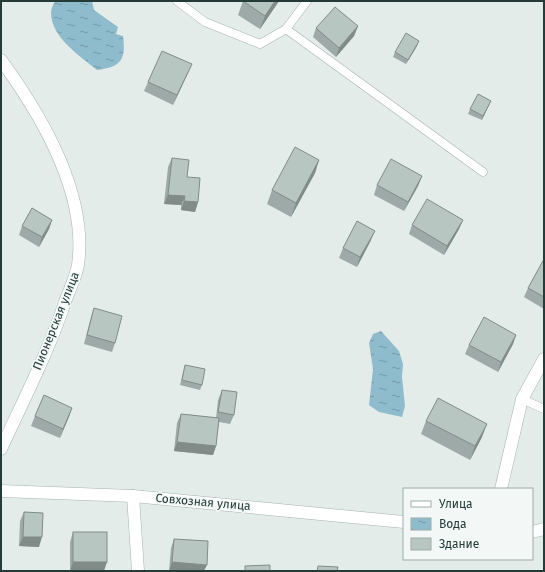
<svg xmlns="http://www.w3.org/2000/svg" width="545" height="572" font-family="'Fira Sans',sans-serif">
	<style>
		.water { fill: url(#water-ripples) }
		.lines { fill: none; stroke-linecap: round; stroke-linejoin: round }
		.lane-casing { stroke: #a6b3b0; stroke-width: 9 }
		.street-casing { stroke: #a6b3b0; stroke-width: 13 }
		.lane { stroke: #fff; stroke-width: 8 }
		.street { stroke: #fff; stroke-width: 12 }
		.wall { fill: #9eaaa7 }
		.shaded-wall { fill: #818b88 }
		.building { fill: #b8c6c2; stroke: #818b88 }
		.labels { text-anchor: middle; stroke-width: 3.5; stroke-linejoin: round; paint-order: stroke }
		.street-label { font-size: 12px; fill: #243b38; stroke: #f3f8f6 }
	</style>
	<defs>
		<pattern id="water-ripples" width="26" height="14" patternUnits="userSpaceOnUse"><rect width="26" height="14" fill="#8fbccc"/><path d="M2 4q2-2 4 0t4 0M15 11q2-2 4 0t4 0" fill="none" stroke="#759aa7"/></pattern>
	</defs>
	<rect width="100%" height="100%" fill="#e3ece9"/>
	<g class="water">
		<path d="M55 1H92L94 10 118 27 116 34 123 36C126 59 122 67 97 70 80 56 51 37 51 13 51 9 53 5 55 1Z"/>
		<polygon points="381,331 399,351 403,364 402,377 405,406 402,417 379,412 369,405 373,369 369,343 373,334"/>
	</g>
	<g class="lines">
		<defs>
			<g id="lane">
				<polyline points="177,1 205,22 260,44 286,29 307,1"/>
				<polyline points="286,29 483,172"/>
				<polyline points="522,399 544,409"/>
			</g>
			<g id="street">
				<path d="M1 60C42 116 88 194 78 265 76 277 69 291 65 302 48 353 23 401 1 449"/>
				<polyline points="501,489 522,399 544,359"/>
				<polyline points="1,491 133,496 404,522"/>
				<polyline points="133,496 138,571"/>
				<polyline points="532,532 544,529"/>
			</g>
		</defs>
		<use href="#lane" class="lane-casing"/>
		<use href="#street" class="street-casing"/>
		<use href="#lane" class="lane"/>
		<use href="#street" class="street"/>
	</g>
	<g class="wall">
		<polygon points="243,1 279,1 260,29 238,15"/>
		<polygon points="358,26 354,36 336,57 313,37 316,28"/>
		<polygon points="417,46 406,64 393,57 395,52"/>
		<polygon points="188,73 173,105 144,91 148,82"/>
		<polygon points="489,105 482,120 468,114 470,109"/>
		<polygon points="172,158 187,177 198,202 195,212 181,210 181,205 164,204 168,167"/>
		<polygon points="319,160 315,173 291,217 267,204 272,190"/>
		<polygon points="422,176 418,186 404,211 374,195 377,185"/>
		<polygon points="52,220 49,229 39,247 19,235 22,226"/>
		<polygon points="463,220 459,229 444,255 409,234 412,225"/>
		<polygon points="371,240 357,267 339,258 343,248"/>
		<polygon points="544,259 544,309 524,297 528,288"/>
		<polygon points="94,308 115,343 112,352 84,344 91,317"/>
		<polygon points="516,335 513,344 498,372 465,354 469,345"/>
		<polygon points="185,365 202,385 200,390 180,385"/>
		<polygon points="222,390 234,415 230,424 219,422 216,446 213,455 174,451 177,423 181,414 216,418 218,400"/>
		<polygon points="72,408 60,438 31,426 35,416"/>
		<polygon points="426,421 482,437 470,460 421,434"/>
		<polygon points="24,512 39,547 19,546 20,521"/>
		<polygon points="73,532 104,571 70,571 70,542"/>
		<polygon points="174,539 204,571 169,571 171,548"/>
	</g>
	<g class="shaded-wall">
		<polygon points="275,1 279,1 260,29 265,16"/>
		<polygon points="358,26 354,36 336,57 339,48"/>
		<polygon points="419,41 417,46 406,64 408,60"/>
		<polygon points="192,64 188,73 173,105 177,95"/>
		<polygon points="491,101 489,105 482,120 483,116"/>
		<polygon points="319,160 315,173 291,217 296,203"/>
		<polygon points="422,176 418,186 404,211 408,202"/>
		<polygon points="168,195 185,196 181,205 164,204"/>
		<polygon points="184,201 198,202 195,212 181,210"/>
		<polygon points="52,220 49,229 39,247 42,237"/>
		<polygon points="463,220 459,229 444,255 447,246"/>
		<polygon points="375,231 371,240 357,267 360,257"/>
		<polygon points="516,335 513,344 498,372 501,362"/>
		<polygon points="72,408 69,417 60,438 63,429"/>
		<polygon points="487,424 482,437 470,460 475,446"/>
		<polygon points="177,442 216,446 213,455 174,451"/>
		<polygon points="23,537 42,537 39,547 19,546"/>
		<polygon points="73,562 107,562 104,571 70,571"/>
		<polygon points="172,562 207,565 204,571 169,571"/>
	</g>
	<g class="building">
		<polygon points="243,1 275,1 265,16"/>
		<polygon points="335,7 358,26 339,48 316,28"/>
		<polygon points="406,33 419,41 408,60 395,52"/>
		<polygon points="162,51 192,64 177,95 148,82"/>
		<polygon points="478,94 491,101 483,116 470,109"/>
		<polygon points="295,147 319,160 296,203 272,190"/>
		<polygon points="172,158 189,160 187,177 200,178 198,202 184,201 185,196 168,195"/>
		<polygon points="391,159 422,176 408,202 377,185"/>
		<polygon points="427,199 463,220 447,246 412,225"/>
		<polygon points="32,208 52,220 42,237 22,226"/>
		<polygon points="357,221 375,231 360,257 343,248"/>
		<polygon points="544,259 544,297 528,288"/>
		<polygon points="94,308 122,316 115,343 87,335"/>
		<polygon points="484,317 516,335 501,362 469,345"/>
		<polygon points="185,365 205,369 202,385 182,380"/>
		<polygon points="222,390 237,392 234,415 218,412"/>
		<polygon points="44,395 72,408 63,429 35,416"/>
		<polygon points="438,398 487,424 475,446 426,421"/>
		<polygon points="181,414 219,418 216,446 177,442"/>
		<polygon points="24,512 43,513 42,537 23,537"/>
		<rect x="73" y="532" width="34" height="30"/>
		<polygon points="174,539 208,541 207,565 172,562"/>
		<polygon points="270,565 270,571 245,571 245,566"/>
		<polygon points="318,566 338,567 337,571 317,571"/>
	</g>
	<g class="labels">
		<g class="street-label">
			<text transform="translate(56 321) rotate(-68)" y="4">Пионерская улица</text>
			<text transform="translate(203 502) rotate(5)" y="4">Совхозная улица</text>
		</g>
	</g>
	<rect width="545" height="572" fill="none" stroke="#243b38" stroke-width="4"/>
	<rect x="403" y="488" width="130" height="72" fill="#f3f8f6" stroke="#a0acaa"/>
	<rect x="411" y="501" width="20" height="6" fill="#ffffff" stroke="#a0acaa"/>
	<text x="439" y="508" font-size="12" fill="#243b38">Улица</text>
	<rect x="411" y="518" width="20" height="12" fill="url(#water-ripples)" stroke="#a0acaa"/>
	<text x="439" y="528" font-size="12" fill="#243b38">Вода</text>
	<rect x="411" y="538" width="20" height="12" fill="#b8c6c2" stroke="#a0acaa"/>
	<text x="439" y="548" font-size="12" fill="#243b38">Здание</text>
</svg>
